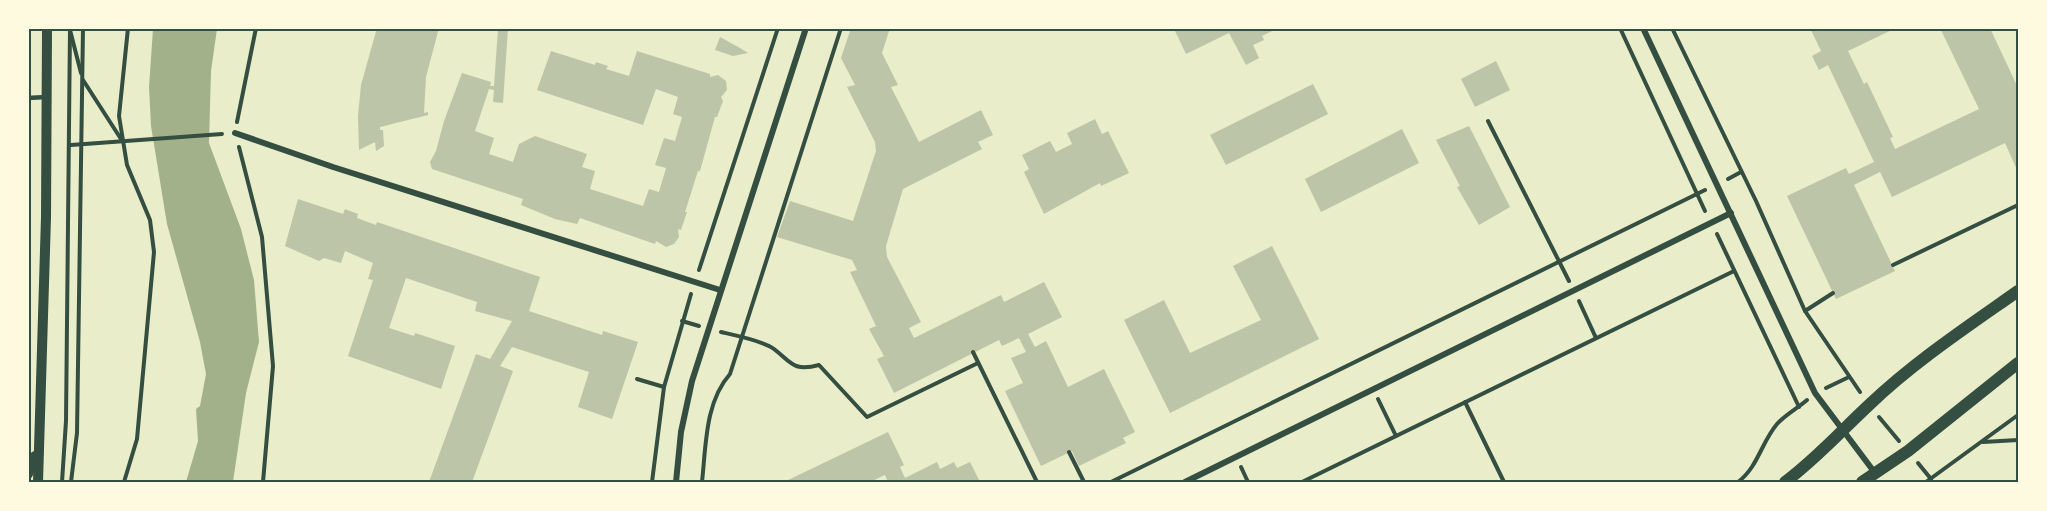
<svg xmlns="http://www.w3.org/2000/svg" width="2047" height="511" font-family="Barlow,sans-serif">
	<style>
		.water { fill: #a3b18a }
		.building { fill: #bcc5a7 }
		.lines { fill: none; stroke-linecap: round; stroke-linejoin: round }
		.path { stroke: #344e41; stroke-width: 4 }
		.service { stroke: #344e41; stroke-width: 4.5 }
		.minor { stroke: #344e41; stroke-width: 6 }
		.tertiary { stroke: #344e41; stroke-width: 10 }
		.secondary { stroke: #344e41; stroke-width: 12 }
		.neatline { fill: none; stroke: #344e41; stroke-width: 2 }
	</style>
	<rect width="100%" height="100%" fill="#e9edc9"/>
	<polygon class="water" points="153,29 217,29 211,71 209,143 241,229 254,280 259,342 246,393 233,482 186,482 198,441 196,409 200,406 206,374 200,342 167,224 151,126 149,87"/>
	<g class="building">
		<polygon points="377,28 439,28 426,77 424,113 428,112 428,115 380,127 380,130 383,130 384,146 376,151 375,142 359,150 358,116 361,85"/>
		<polygon points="498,28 508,28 503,103 493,102 494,90 489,89 475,131 494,138 489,154 513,162 519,144 535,136 587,154 582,167 595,171 590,189 643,206 649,189 659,192 666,168 655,165 664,138 675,141 682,117 673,114 678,97 656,89 643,125 537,90 551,51 595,65 596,62 608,66 606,69 629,76 637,51 710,74 710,77 718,75 726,81 727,90 721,97 723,101 717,117 715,117 700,171 698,171 685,212 687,212 681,230 678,229 679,237 674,244 666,247 656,241 655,244 580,218 577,224 555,219 521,205 523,199 432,169 430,162 436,151 444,121 462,73 491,82 490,86 494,86"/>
		<polygon points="851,28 890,28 882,53 898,85 891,87 919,142 981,110 993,135 978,142 982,149 903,189 886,246 887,257 921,322 909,328 914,338 1001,295 1004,302 1044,282 1062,317 1028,334 1035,347 1046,341 1068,387 1104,369 1135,432 1123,438 1126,443 1079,466 1072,451 1041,466 1005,391 1023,383 1011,358 1026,352 1019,338 1002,346 999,340 894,393 877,359 884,356 869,329 876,326 850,272 857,270 852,260 777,237 790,201 853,221 876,151 875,142 847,87 855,85 841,58"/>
		<polygon points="1180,28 1278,28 1262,36 1264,40 1253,45 1259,58 1246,65 1229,33 1186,54 1175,31"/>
		<polygon points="1810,28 1896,28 1848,51 1864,84 1867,82 1893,137 1890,138 1895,149 1979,109 1940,28 1990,28 2018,88 2018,172 2005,143 1892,197 1880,172 1854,185 1895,271 1836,299 1787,196 1846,168 1849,174 1874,162 1828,65 1819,70 1812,56 1821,51"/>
		<polygon points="720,37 740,48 748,53 733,56 715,50"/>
		<polygon points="1496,61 1510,90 1475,107 1461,79"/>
		<polygon points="1313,84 1328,114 1226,165 1210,135"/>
		<polygon points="1095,119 1102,134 1108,131 1129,173 1101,186 1100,183 1044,214 1024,172 1029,169 1022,155 1050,141 1056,152 1072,144 1067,133"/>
		<polygon points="1469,126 1510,207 1479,225 1457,187 1460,186 1436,140"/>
		<polygon points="1402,129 1419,163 1321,212 1305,179"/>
		<polygon points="298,199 343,214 345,209 358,214 357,218 376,225 377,222 540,277 529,311 602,335 603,331 638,342 612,419 578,407 589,372 512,347 500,366 513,371 472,482 429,482 476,354 490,359 512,321 475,311 477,302 406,278 389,328 414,336 415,333 455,346 441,389 348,356 373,280 368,279 373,263 345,251 341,263 324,258 319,261 285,246"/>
		<polygon points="1272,246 1319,339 1170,413 1124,320 1164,300 1190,353 1261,320 1233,266"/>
		<polygon points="888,432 904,465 900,467 905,478 937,462 940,469 954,462 957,468 970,462 980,482 888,482 885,475 870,482 784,482"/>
	</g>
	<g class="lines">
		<g class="path">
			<polyline points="66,28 70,30 81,73"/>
			<polyline points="1620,28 1705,211"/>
			<polyline points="1672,28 1756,201 1805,311 1860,392"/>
			<polyline points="28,71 29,88"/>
			<polyline points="83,80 121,139"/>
			<polyline points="1488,121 1569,281"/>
			<polyline points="237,122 256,28"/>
			<polyline points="71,145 222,134"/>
			<polyline points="239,147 262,237 273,366 263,482"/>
			<polyline points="1728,179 1741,172"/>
			<polyline points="1717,234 1799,407"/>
			<polyline points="1893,265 2018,205"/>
			<polyline points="699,270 778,28"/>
			<polyline points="1579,301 1596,338"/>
			<polyline points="1805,311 1833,293"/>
			<polyline points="682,321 699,326"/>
			<path d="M721 332C734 335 764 341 774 349 791 362 793 372 819 365L867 417 978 363"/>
			<polyline points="973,352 1037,482"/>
			<polyline points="637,379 664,387"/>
			<polyline points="1826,388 1849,377"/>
			<polyline points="1378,399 1396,436"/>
			<polyline points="1465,402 1504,482"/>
			<polyline points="1879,417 1899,441"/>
			<polyline points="1983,442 2018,440"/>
			<polyline points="1069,452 1084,482"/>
			<polyline points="1918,463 1931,479"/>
			<polyline points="1241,467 1248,482"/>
			<polyline points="62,482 66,421 70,28"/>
			<polyline points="71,482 77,433 83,28"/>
			<polyline points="124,482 137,439 154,252 150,220 127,165 119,116 128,28"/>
			<polyline points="652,482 664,387 691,294"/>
			<path d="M702 482C706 446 705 402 730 374L841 28"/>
			<polyline points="1111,482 1705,190"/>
			<polyline points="1302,482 1734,271"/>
			<path d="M1738 482C1758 467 1761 443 1777 424 1786 414 1798 408 1807 400"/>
			<polyline points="1926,482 2018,415"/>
		</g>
		<polyline class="service" points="28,98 46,97"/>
		<g class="minor">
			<polyline points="1643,28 1815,393 1875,473"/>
			<polyline points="235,133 333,167 720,290"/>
			<polyline points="676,482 681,432 692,381 806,28"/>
			<polyline points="1185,482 1731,213"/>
		</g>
		<g class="tertiary">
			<polyline points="28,474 35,456"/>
			<polyline points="38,482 46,217 47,28"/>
		</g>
		<g class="secondary">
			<path d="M1785 482C1816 459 1841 431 1869 405 1914 362 1967 327 2018 291"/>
			<polyline points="1862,482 1908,451 2018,363"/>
		</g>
	</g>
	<rect width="2047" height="511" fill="none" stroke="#fefae0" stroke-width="60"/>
	<rect x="30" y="30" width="1987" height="451" class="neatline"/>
</svg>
